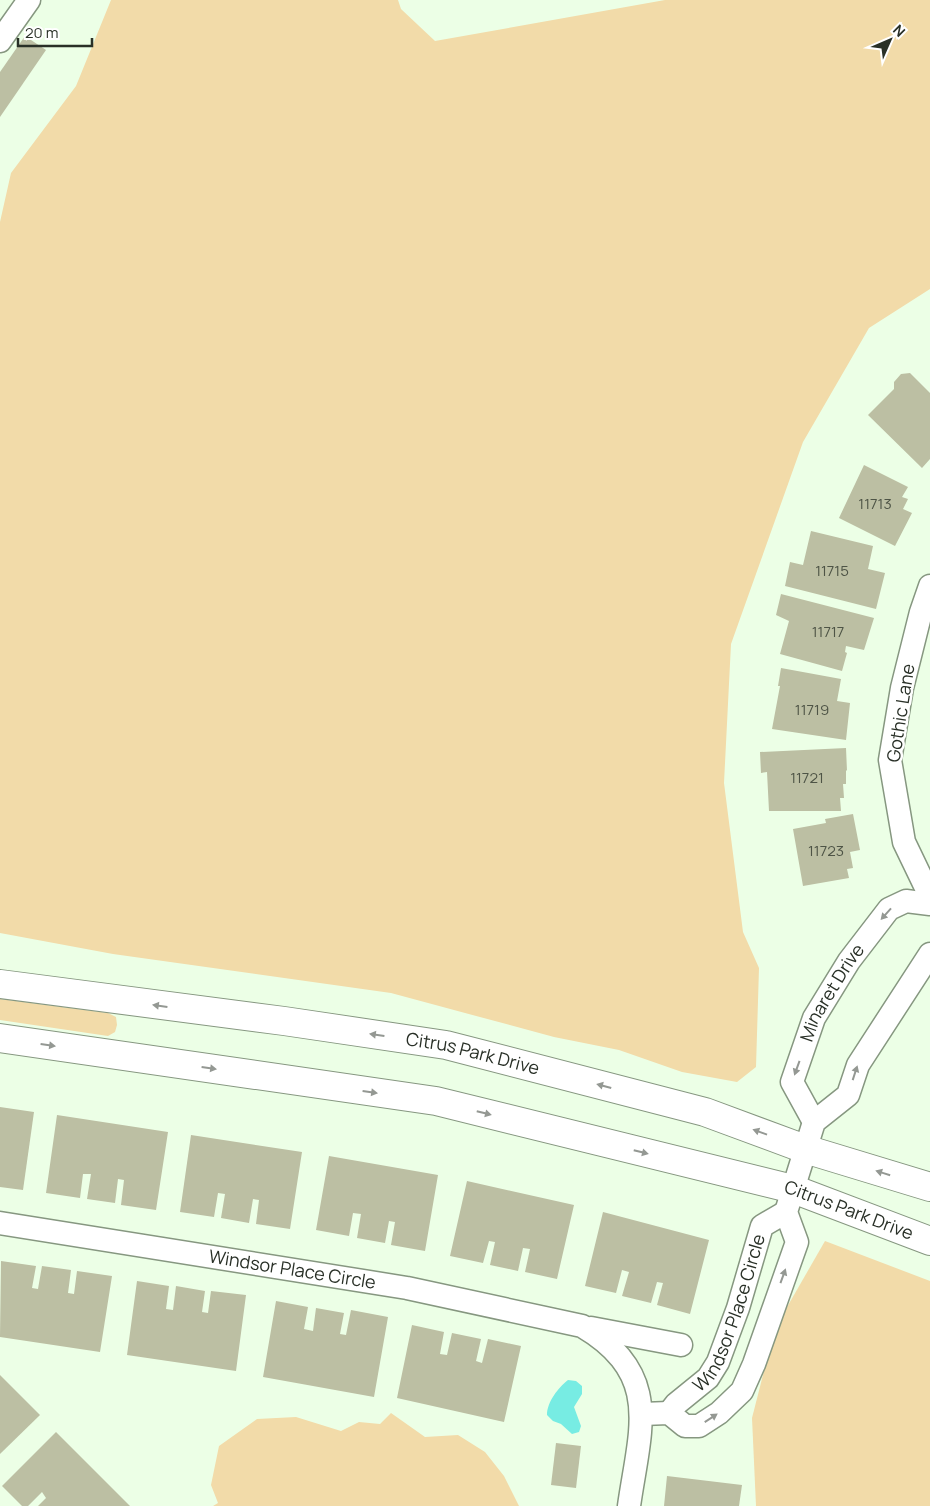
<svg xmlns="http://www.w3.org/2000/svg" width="930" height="1506" font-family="Manrope,sans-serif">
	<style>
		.green { fill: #f2dba9 }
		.water { fill: #77ece3 }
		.building { fill: #bcbfa3 }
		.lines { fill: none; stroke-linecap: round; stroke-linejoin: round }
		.minor-casing { stroke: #869780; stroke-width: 25 }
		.tertiary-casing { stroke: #869780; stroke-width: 30 }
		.minor { stroke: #fff; stroke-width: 22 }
		.tertiary { stroke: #fff; stroke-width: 28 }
		.oneway { fill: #949893 }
		.labels { text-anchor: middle; stroke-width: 5; stroke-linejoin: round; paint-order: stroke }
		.number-label { font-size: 15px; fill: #4e5446 }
		.street-label { font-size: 18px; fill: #293027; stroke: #fff }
	</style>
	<rect width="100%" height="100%" fill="#ecffe6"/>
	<g class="green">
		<polygon points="111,0 398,0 401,9 435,41 665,0 930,0 930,289 869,328 803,442 731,644 724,783 743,932 759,968 756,1067 737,1082 682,1072 619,1050 554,1037 391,993 113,954 0,933 0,222 11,173 76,86"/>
		<polygon points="0,999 108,1013 116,1017 117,1025 115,1032 108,1036 0,1020"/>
		<polygon points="825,1241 930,1281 930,1506 756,1506 752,1418 775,1328"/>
		<polygon points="391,1413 425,1437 458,1435 485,1452 504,1476 519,1506 213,1506 218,1503 211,1485 219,1446 257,1419 296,1417 341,1431 359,1422 380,1424"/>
	</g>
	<path class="water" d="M568 1380 576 1381 582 1386V1394L574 1407 581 1426 579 1432 572 1434 561 1424 553 1421 547 1415C547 1402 558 1388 568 1380Z"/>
	<g class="building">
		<polygon points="25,36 46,50 0,117 0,72"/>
		<polygon points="910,373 930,393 930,459 922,468 868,415 894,389 894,382 901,374"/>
		<polygon points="864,465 908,487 902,497 908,499 903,509 912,513 895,546 839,518"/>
		<polygon points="811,531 873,546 868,569 885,573 876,609 785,586 790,562 803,565"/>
		<polygon points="781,594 874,618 864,650 846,646 845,652 847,653 842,671 780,654 789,621 776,615"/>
		<polygon points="781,668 841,679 837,701 850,703 846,740 772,729 780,686 778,686"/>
		<polygon points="846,748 847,771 846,770 846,784 843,784 844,798 840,798 841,811 769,811 767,772 761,773 760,752"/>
		<polygon points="853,814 860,850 850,852 853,868 847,869 849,878 803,886 793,829 826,823 825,819"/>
		<polygon points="0,1107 34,1112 23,1190 0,1187"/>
		<polygon points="57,1115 168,1132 156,1210 121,1205 124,1180 118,1179 115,1203 87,1199 91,1174 83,1174 80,1198 46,1193"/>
		<polygon points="191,1135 302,1152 290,1229 256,1224 259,1200 253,1199 249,1223 221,1218 225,1194 218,1193 214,1217 180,1212"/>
		<polygon points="329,1156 438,1175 425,1251 391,1245 395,1222 389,1221 385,1243 357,1238 361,1214 353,1213 349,1236 316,1230"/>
		<polygon points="467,1181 574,1205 557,1279 525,1272 530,1249 523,1248 518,1271 490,1265 495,1242 489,1241 483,1263 450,1256"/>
		<polygon points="603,1212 709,1240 690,1314 657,1305 663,1283 657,1282 651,1303 622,1296 629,1272 622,1270 616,1293 585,1286"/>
		<polygon points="1,1261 36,1266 32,1288 38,1289 42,1266 71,1270 68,1293 74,1294 77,1271 112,1276 100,1352 0,1337"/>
		<polygon points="137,1281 169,1286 166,1309 173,1310 176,1286 205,1291 202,1312 208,1313 211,1291 246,1295 236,1371 127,1355"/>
		<polygon points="276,1301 308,1307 304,1329 313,1331 316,1308 344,1313 340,1334 346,1335 351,1310 388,1317 374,1397 263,1377"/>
		<polygon points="412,1325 444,1332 440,1354 447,1355 452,1333 481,1339 476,1361 482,1363 488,1339 521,1346 504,1422 397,1398"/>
		<polygon points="0,1375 40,1415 0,1454"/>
		<polygon points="56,1432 130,1506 38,1506 46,1498 42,1492 28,1506 22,1506 2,1486"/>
		<polygon points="556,1443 581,1446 576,1488 551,1485"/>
		<polygon points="667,1476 742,1485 739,1506 664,1506"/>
	</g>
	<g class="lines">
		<defs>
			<g id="minor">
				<polyline points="0,41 29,0"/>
				<polyline points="930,586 921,612 902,688 890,760 904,842 930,896"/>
				<path id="s1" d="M814 1122 792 1082 814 1018 849 961 889 909 906 901 930 904"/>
				<path id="s2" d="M0 1223 407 1288 582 1326C663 1374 640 1429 629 1506"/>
				<polyline points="591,1328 681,1345"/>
				<path id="s3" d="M669 1413 676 1404 708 1378 718 1362 738 1308 762 1226 786 1212"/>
				<polyline points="642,1414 669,1413 685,1426 699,1426 719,1413 742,1391 754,1364 797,1242 786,1212 814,1122 848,1095 858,1065 930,954"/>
			</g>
			<g id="tertiary">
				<path id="s4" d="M0 984 284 1021 446 1045 705 1112 805 1149 930 1187"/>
				<path id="s5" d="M0 1038 436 1101 793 1189 930 1241"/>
			</g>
		</defs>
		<use href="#minor" class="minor-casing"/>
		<use href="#tertiary" class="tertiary-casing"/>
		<use href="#minor" class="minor"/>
		<use href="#tertiary" class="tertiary"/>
	</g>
	<defs><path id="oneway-solid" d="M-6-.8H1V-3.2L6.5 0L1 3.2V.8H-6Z" transform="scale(1.25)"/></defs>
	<g class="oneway">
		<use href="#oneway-solid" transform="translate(886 914) rotate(132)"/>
		<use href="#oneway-solid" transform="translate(160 1006) rotate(-172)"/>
		<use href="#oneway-solid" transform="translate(377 1035) rotate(-172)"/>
		<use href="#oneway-solid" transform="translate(48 1045) rotate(8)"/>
		<use href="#oneway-solid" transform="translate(209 1068) rotate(8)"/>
		<use href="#oneway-solid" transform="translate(797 1068) rotate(110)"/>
		<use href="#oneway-solid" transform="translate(855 1073) rotate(-72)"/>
		<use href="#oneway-solid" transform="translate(604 1086) rotate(-165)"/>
		<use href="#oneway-solid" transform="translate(370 1092) rotate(8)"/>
		<use href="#oneway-solid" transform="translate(484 1113) rotate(14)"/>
		<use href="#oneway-solid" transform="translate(760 1132) rotate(-160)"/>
		<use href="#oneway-solid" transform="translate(641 1152) rotate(14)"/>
		<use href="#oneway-solid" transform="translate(883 1173) rotate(-163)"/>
		<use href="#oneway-solid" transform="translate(783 1276) rotate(-70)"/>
		<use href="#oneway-solid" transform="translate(711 1418) rotate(-33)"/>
	</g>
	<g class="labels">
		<g class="number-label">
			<text x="875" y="509">11713</text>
			<text x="832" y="576">11715</text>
			<text x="828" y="637">11717</text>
			<text x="812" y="715">11719</text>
			<text x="807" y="783">11721</text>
			<text x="826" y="856">11723</text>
		</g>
		<g class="street-label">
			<text transform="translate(901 713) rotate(-81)" y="6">Gothic Lane</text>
			<text dy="6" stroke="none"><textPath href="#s1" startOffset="144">Minaret Drive</textPath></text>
			<text dy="6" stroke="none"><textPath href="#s4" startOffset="478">Citrus Park Drive</textPath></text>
			<text dy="6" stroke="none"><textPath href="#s5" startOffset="868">Citrus Park Drive</textPath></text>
			<text dy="6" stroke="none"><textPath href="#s2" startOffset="296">Windsor Place Circle</textPath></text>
			<text dy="6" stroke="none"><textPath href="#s3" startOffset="121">Windsor Place Circle</textPath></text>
		</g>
	</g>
	<g transform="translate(890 40) rotate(45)" stroke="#ffffff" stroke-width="4" paint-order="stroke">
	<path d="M0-4L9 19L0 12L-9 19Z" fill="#293027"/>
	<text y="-8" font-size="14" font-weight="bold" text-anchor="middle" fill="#293027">N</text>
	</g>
	<path d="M18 38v8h74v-8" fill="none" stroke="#293027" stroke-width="2.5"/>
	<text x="25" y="38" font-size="15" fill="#293027" stroke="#ffffff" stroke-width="4" paint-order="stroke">20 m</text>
</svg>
